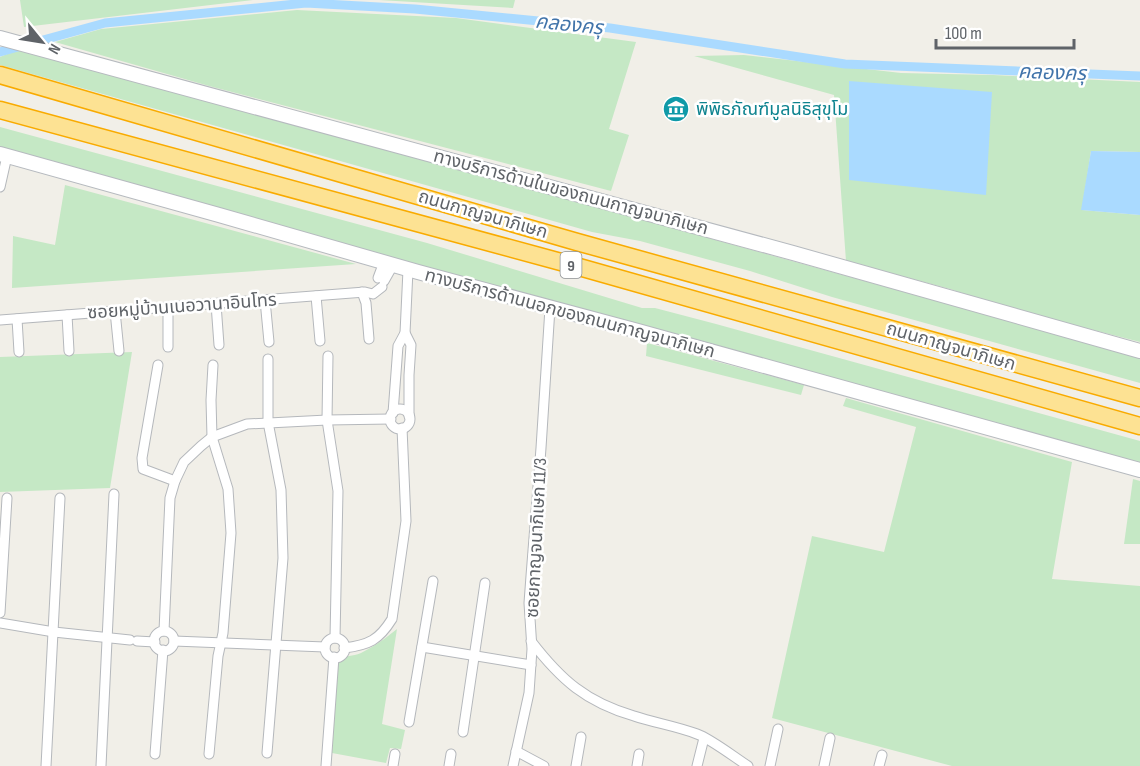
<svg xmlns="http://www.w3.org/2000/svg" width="1140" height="766" font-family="'Sofia Sans Condensed','Noto Sans Thai',sans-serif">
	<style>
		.green { fill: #c5e8c5 }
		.water { fill: #aadaff }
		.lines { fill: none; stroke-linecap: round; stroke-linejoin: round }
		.canal { stroke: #aadaff; stroke-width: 9 }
		.street-casing { stroke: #b5b8bc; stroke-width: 11 }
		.secondary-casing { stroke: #b6babf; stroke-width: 16 }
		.highway-casing { stroke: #f9ab00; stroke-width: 19 }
		.street { stroke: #fff; stroke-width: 9 }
		.secondary { stroke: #fff; stroke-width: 14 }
		.highway { stroke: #fde293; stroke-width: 16 }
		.labels { text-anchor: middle; stroke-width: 5; stroke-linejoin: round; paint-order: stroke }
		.shield { fill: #fff; stroke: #8f9295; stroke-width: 1.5 }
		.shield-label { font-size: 16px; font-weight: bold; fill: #5f6368 }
		.culture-label { font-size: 18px; fill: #0d838f; stroke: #fff; text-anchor: start }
		.street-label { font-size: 18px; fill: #5f6368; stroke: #fff }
		.water-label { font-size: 20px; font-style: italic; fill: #4174aa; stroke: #fff }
	</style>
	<rect width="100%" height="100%" fill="#f1efe8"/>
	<g class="green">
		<polygon points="20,0 253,0 24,27"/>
		<polygon points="379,0 515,0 513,8"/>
		<polygon points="297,10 456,18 636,42 609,129 629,135 611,191 209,86 55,42 101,29"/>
		<polygon points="19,49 171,90 930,299 1140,358 1140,383 832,297 750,271 640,241 592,232 0,65 0,57"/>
		<polygon points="744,55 901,73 993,75 1140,82 1140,152 1091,151 1082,210 1140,215 1140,342 1001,306 950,289 846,261 834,95 694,56"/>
		<polygon points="0,127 427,243 642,308 655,308 716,324 1140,441 1140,466 0,149"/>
		<polygon points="65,185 356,264 12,288 13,236 55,245"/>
		<polygon points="647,343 804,385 801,395 646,356"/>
		<polygon points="132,352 110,488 0,492 0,357"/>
		<polygon points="846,398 1072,462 1052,579 1140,586 1140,766 952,766 772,718 812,536 884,552 916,427 843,406"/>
		<polygon points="1133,479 1140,481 1140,544 1124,544"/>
		<path d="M397 629 382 724 405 730 401 749 390 748 386 763 332 753 338 661C346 654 352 657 361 653 375 646 386 638 397 629Z"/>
	</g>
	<g class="water">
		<polygon points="849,81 992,92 986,195 849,180"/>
		<polygon points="1091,151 1140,152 1140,215 1081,210"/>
	</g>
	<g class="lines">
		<polyline class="canal" points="0,52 105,23 306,3 415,9 610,28 845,64 1140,76"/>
		<defs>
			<g id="street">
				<polyline points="0,187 7,156"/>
				<polyline points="378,278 384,262"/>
				<polyline points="384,281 393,265"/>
				<polyline points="362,292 366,303 369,339"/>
				<polyline points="316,296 320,341"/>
				<polyline points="265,300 269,342"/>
				<polyline points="216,304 219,345"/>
				<polyline points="168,307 168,347"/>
				<polyline points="115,311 119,351"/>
				<polyline points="67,315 69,351"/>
				<polyline points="17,319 19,352"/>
				<polyline points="0,320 365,292 373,294 382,287"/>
				<polyline points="405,333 411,345 409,375 409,416"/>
				<polyline points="328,356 327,420 338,491 335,638"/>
				<polyline points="158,365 142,458 143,469 175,481"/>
				<circle cx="400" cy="419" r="10"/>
				<polyline points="393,413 398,346 405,333 408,270"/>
				<polyline points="0,613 7,498"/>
				<polyline points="0,623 54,632 130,640"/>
				<polyline points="164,631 170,498 175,481 184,462 201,446 212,437 247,424 327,420 391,419"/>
				<circle cx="164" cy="641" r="10"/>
				<circle cx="335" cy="648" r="10"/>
				<polyline points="137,641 155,642"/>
				<polyline points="174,641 325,647"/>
				<path d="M531 641C561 680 586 702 634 716 655 723 676 726 697 734 711 739 734 757 748 766"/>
				<polyline points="422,647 531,665"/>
				<path d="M344 648C369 645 379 640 392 619L406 521 402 428"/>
				<polyline points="409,722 433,581"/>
				<polyline points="463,732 485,583"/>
				<polyline points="516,751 544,766"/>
				<polyline points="267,753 283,558 281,490 268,422 268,359"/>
				<polyline points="155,754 163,650"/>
				<polyline points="209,754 218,656 223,633 231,533 228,489 212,437 211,400 213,365"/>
				<polyline points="46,766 60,498"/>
				<polyline points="101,766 114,494"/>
				<polyline points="326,766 334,657"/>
				<polyline points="393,766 395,754"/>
				<polyline points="449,766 451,754"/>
				<polyline points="513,766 529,693 532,649 529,603 531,576 541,448 550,308"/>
				<polyline points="576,766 581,737"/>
				<polyline points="637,766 639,754"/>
				<polyline points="697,766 704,738"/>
				<polyline points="770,766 778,729"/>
				<polyline points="824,766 830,738"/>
				<polyline points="879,766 882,755"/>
			</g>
			<g id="secondary">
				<polyline points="0,38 793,253 1140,351"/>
				<polyline points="0,154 219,215 418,272 638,331 1140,470"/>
			</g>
			<g id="highway">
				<polyline points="0,75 577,242 1140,398"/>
				<polyline points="0,110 572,265 1140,426"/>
			</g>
		</defs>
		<use href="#street" class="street-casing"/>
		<use href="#secondary" class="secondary-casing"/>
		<use href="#highway" class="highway-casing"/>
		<use href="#street" class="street"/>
		<use href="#secondary" class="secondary"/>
		<use href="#highway" class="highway"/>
	</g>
	<defs>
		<symbol id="museum-disc" viewBox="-11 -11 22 22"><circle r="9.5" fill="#0f9aa8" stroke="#fff"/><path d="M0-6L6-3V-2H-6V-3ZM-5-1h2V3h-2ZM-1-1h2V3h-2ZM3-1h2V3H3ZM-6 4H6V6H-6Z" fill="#fff"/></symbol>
	</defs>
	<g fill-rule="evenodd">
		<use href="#museum-disc" x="661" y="94" width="30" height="30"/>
	</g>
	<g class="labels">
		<rect class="shield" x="560.5" y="252" width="21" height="26" rx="4.5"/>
		<g class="shield-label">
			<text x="571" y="271">9</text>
		</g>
		<g class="culture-label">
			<text x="696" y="115">พิพิธภัณฑ์มูลนิธิสุขุโม</text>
		</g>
		<g class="street-label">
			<text transform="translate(571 192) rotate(15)" y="6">ทางบริการด้านในของถนนกาญจนาภิเษก</text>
			<text transform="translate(483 214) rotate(16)" y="6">ถนนกาญจนาภิเษก</text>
			<text transform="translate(182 306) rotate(-4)" y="6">ซอยหมู่บ้านเนอวานาอินโทร</text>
			<text transform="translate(570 313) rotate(15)" y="6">ทางบริการด้านนอกของถนนกาญจนาภิเษก</text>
			<text transform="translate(951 346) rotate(16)" y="6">ถนนกาญจนาภิเษก</text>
			<text transform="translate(536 538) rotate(-87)" y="6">ซอยกาญจนาภิเษก 11/3</text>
		</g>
		<g class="water-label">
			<text transform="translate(569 24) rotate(6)" y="7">คลองครุ</text>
			<text transform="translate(1052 72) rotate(2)" y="7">คลองครุ</text>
		</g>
	</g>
	<g transform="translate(42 42) rotate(120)" stroke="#ffffff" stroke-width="4.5" paint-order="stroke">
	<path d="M0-4.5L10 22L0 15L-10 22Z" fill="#5f6368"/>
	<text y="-9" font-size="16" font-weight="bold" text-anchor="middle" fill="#5f6368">N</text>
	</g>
	<path d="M936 39v9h138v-9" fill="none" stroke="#5f6368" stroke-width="3"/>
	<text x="945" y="39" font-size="18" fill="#5f6368" stroke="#ffffff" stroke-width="4.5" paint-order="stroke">100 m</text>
</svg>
